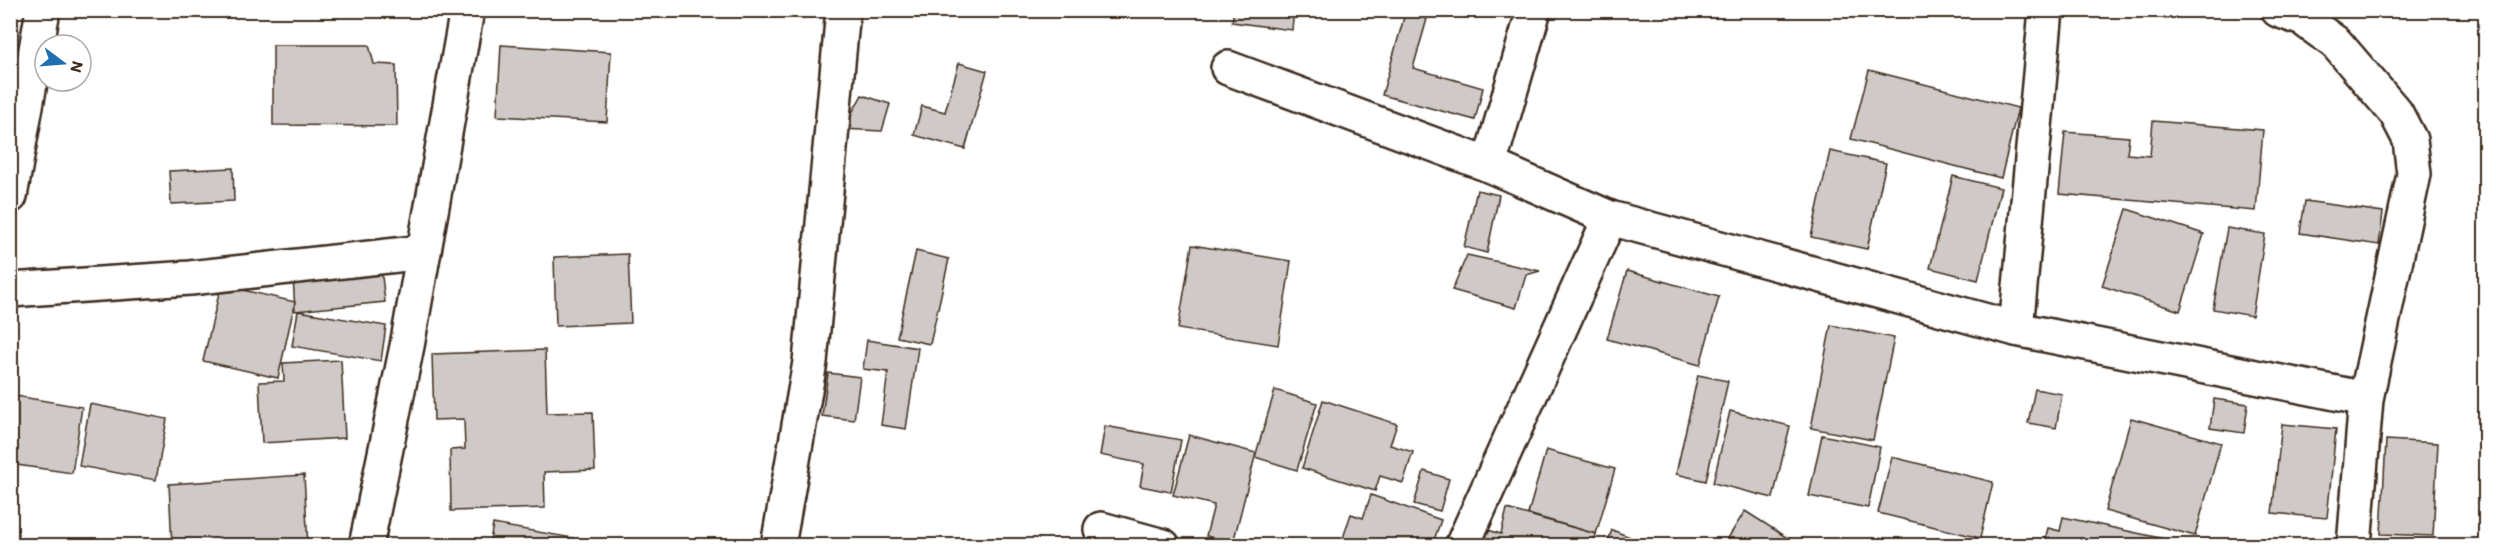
<svg xmlns="http://www.w3.org/2000/svg" width="2496" height="556" font-family="Itim,sans-serif">
	<style>
		.building { fill: #cfcac7; stroke: #3b2a1e; stroke-width: 1.5 }
		.lines { fill: none; stroke-linecap: round; stroke-linejoin: round }
		.minor-casing { stroke: #3b2a1e; stroke-width: 38 }
		.minor { stroke: #fff; stroke-width: 33 }
	</style>
	<rect width="100%" height="100%" fill="#fff"/>
	<filter id="ink" filterUnits="userSpaceOnUse"><feTurbulence type="fractalNoise" baseFrequency=".0167" numOctaves="2"/><feDisplacementMap in="SourceGraphic" scale="12" xChannelSelector="R" yChannelSelector="G"/><feConvolveMatrix kernelMatrix="1 2 1 2 8 2 1 2 1" color-interpolation-filters="sRGB"/></filter>
	<g filter="url(#ink)">
		<g class="building">
			<polygon points="1234,10 1294,10 1292,30 1232,22"/>
			<polygon points="1405,14 1427,19 1413,68 1483,88 1475,120 1382,95"/>
			<polygon points="273,45 369,45 374,64 396,65 397,126 273,125"/>
			<polygon points="501,45 611,52 607,122 497,116"/>
			<polygon points="959,63 987,71 965,149 914,135 922,106 945,112"/>
			<polygon points="1869,70 2018,108 2001,178 1851,139"/>
			<polygon points="862,95 890,104 882,131 843,129"/>
			<polygon points="2153,121 2263,130 2256,211 2059,194 2065,132 2129,137 2127,154 2150,156"/>
			<polygon points="1830,151 1886,163 1867,249 1811,237"/>
			<polygon points="233,168 234,201 171,204 169,171"/>
			<polygon points="1953,176 2001,188 1978,280 1930,268"/>
			<polygon points="1477,190 1499,195 1487,253 1464,247"/>
			<polygon points="2482,194 2486,194 2485,291"/>
			<polygon points="2305,201 2383,212 2379,245 2300,233"/>
			<polygon points="2127,209 2204,234 2180,311 2102,286"/>
			<polygon points="2227,228 2265,234 2252,316 2213,309"/>
			<polygon points="1192,245 1291,261 1278,345 1178,329"/>
			<polygon points="916,251 949,259 930,344 897,337"/>
			<polygon points="628,254 631,323 556,326 554,257"/>
			<polygon points="1467,255 1540,271 1526,275 1516,308 1452,290"/>
			<polygon points="381,268 385,302 295,311 293,277"/>
			<polygon points="1627,271 1719,297 1700,365 1607,339"/>
			<polygon points="221,285 295,302 278,378 203,361"/>
			<polygon points="298,311 386,326 381,361 292,346"/>
			<polygon points="1831,325 1894,338 1873,440 1811,428"/>
			<polygon points="867,340 918,348 906,429 881,425 888,372 863,369"/>
			<polygon points="545,350 547,413 593,412 595,470 544,472 545,508 451,511 450,450 465,449 464,419 434,420 432,354"/>
			<polygon points="341,360 345,438 262,443 259,382 284,381 283,363"/>
			<polygon points="828,373 860,377 854,420 822,416"/>
			<polygon points="1698,375 1728,381 1706,481 1676,474"/>
			<polygon points="2035,389 2062,394 2056,428 2028,423"/>
			<polygon points="1275,390 1317,403 1297,470 1255,457"/>
			<polygon points="10,395 82,407 72,473 10,464"/>
			<polygon points="2214,399 2248,404 2244,433 2210,428"/>
			<polygon points="1323,400 1397,424 1390,445 1413,452 1403,483 1380,476 1375,491 1302,468"/>
			<polygon points="90,404 167,419 156,480 79,466"/>
			<polygon points="1730,411 1790,426 1773,498 1713,483"/>
			<polygon points="2131,418 2221,443 2195,536 2105,511"/>
			<polygon points="2282,424 2336,429 2327,518 2272,513"/>
			<polygon points="1105,426 1181,440 1171,492 1140,486 1144,464 1100,455"/>
			<polygon points="1189,435 1256,453 1233,543 1206,536 1214,505 1173,495"/>
			<polygon points="1822,435 1880,447 1868,508 1809,496"/>
			<polygon points="2386,440 2438,443 2433,536 2381,534"/>
			<polygon points="1546,450 1615,469 1596,534 1528,514"/>
			<polygon points="1892,457 1993,482 1980,538 1878,513"/>
			<polygon points="1424,471 1449,479 1440,511 1414,504"/>
			<polygon points="304,475 308,546 172,546 169,484"/>
			<polygon points="1371,495 1441,520 1432,546 1353,546 1354,542 1343,538 1351,514 1363,518"/>
			<polygon points="1507,509 1596,534 1593,546 1484,546 1488,530 1501,534"/>
			<polygon points="1745,511 1800,546 1723,546"/>
			<polygon points="2063,517 2197,546 2056,546 2057,542 2045,540 2048,528 2060,531"/>
			<polygon points="493,524 573,538 572,546 489,546"/>
			<polygon points="1612,530 1653,546 1606,546"/>
		</g>
		<g class="lines">
			<defs>
				<g id="minor">
					<polyline points="2278,10 2303,19 2336,43 2396,113 2410,140 2414,174 2366,399 2354,546"/>
					<polyline points="1228,68 1489,165 1610,218 2016,329 2366,399"/>
					<polyline points="1489,165 1534,10"/>
					<polyline points="10,196 43,10"/>
					<polyline points="10,290 190,278 424,252"/>
					<polyline points="2016,329 2046,10"/>
					<polyline points="1101,529 1163,546"/>
					<polyline points="366,546 407,346 467,10"/>
					<polyline points="778,546 810,362 843,10"/>
					<polyline points="1462,546 1610,218"/>
				</g>
			</defs>
			<use href="#minor" class="minor-casing"/>
			<use href="#minor" class="minor"/>
		</g>
	</g>
	<rect width="2496" height="556" fill="none" stroke="#fff" stroke-width="36"/>
	<rect x="18" y="18" width="2460" height="520" fill="none" stroke="#3b2a1e" stroke-width="2" filter="url(#ink)"/>
	<g transform="translate(63 63) rotate(106)"><circle r="28" fill="#ffffff" stroke="#b1aaa5" stroke-width="1.5"/>
	<path d="M0-4.5L10 22L0 15L-10 22Z" fill="#1f6fb2"/>
	<text y="-9" font-size="16" font-weight="bold" text-anchor="middle" fill="#3b2a1e">N</text>
	</g>
</svg>
